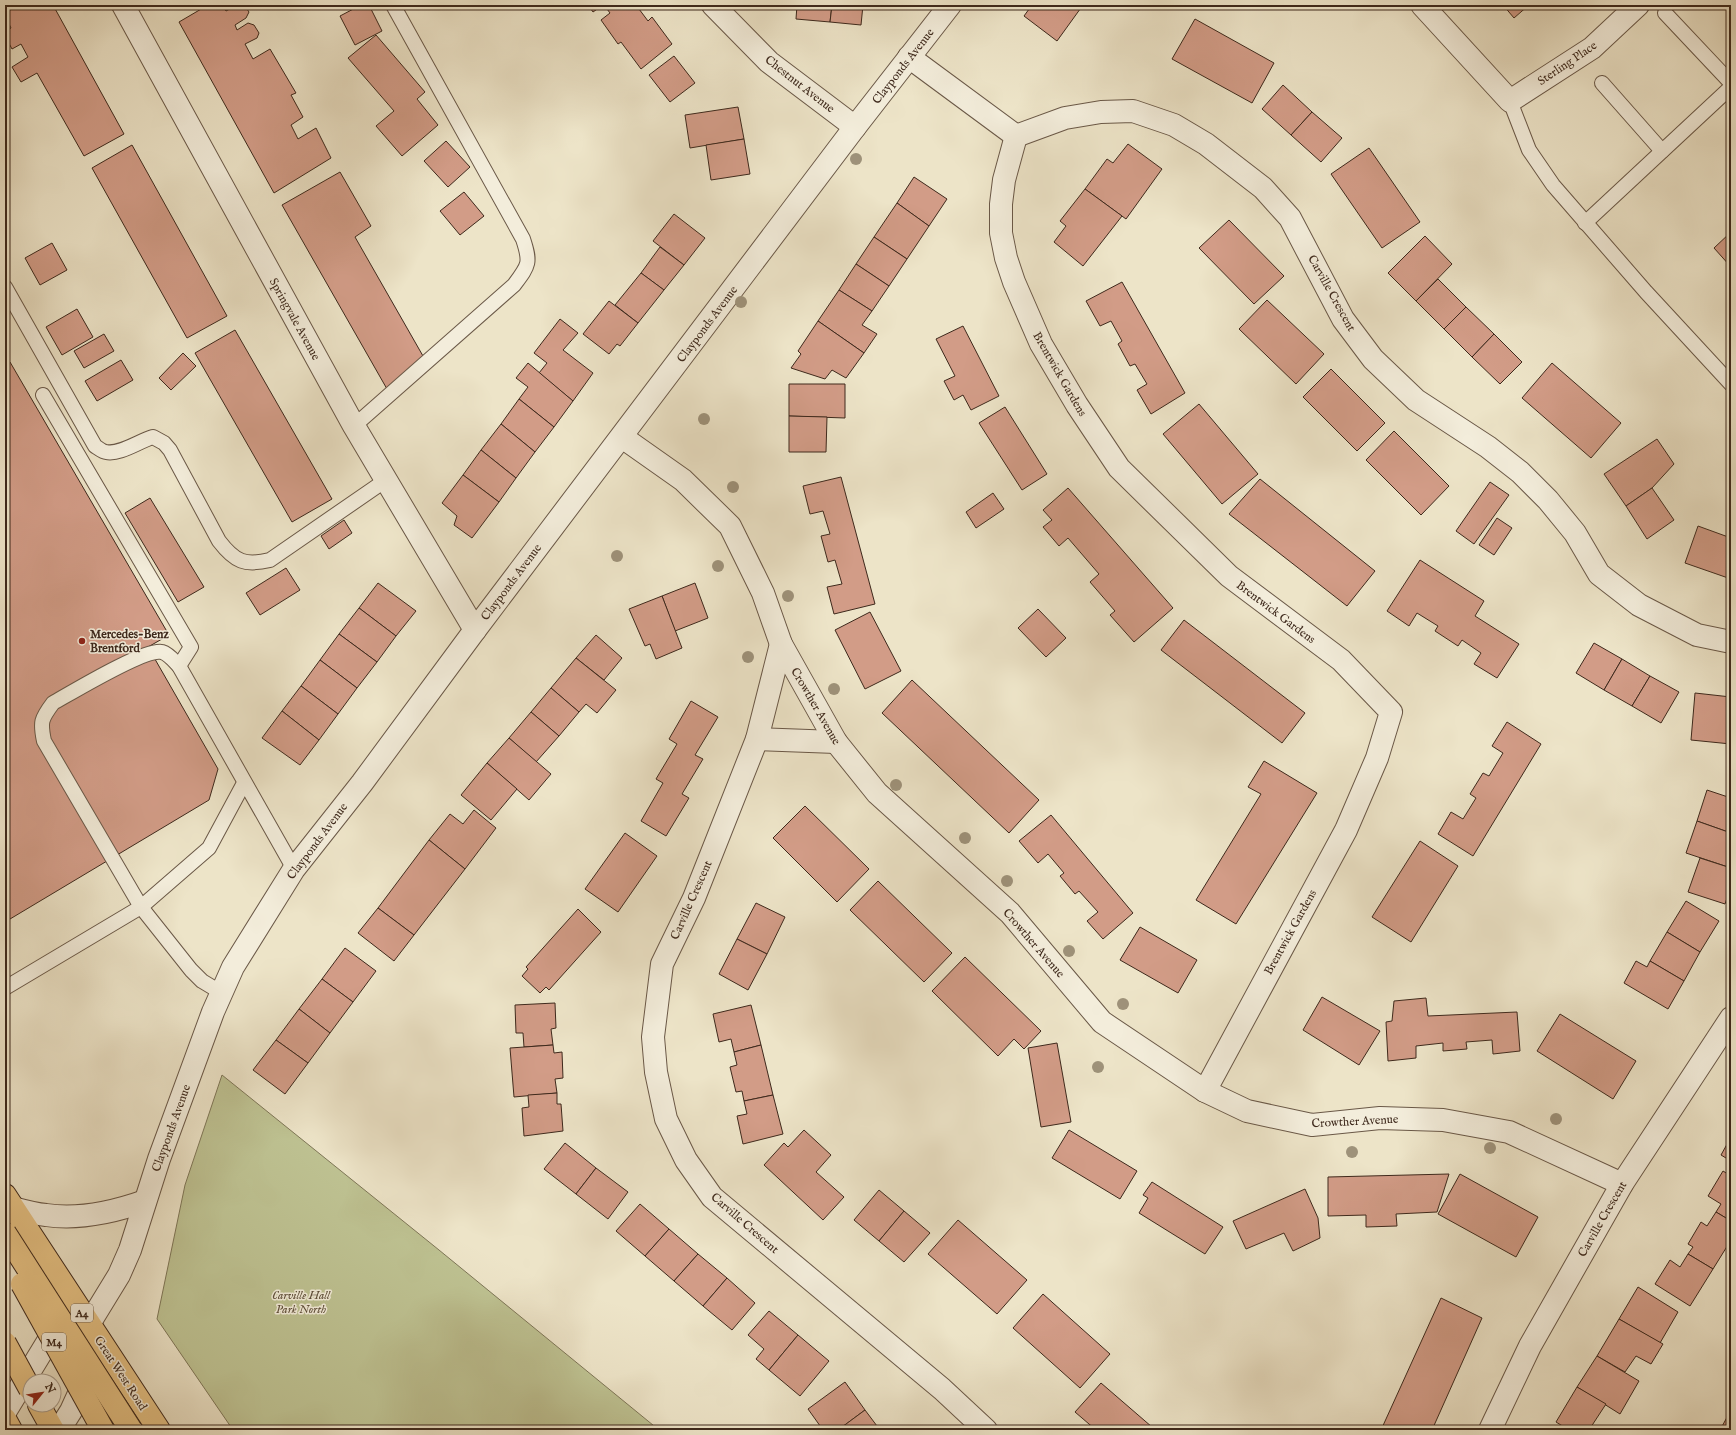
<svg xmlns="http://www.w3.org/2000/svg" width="1736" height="1435" font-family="'IM FELL English',serif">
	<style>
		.green { fill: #bec292; stroke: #7e7657 }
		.building { fill: #d29c87; stroke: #3e291c }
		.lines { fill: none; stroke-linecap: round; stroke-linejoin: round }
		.service-casing { stroke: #6a5847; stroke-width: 16 }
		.minor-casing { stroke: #6a5847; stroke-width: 24 }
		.trunk-casing { stroke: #3e291c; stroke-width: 24 }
		.motorway-casing { stroke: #3e291c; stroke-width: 24 }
		.service { stroke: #f3eddb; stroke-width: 14 }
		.minor { stroke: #f3eddb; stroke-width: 22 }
		.trunk { stroke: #e6c284; stroke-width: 22 }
		.motorway { stroke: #e6c284; stroke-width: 22 }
		.motorway-bridge-casing { stroke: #3e291c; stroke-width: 24; stroke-linecap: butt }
		.motorway-bridge { stroke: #e6c284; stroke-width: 22 }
		.tree { fill: #9e927a }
		.poi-dot { fill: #8f2418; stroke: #f3eddb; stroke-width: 1.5 }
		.labels { text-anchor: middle; stroke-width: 3; stroke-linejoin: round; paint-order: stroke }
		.shield { fill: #f3eddb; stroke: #746455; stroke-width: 1 }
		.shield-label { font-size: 11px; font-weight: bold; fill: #3e291c }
		.street-label { font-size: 12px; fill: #3e291c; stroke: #f3eddb }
		.poi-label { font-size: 12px; font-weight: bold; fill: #3e291c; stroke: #f3eddb; text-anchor: start }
		.park-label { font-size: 12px; font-style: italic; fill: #5e4f3a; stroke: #f3eddb }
	</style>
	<rect width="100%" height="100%" fill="#ede4c8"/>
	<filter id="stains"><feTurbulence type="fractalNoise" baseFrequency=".005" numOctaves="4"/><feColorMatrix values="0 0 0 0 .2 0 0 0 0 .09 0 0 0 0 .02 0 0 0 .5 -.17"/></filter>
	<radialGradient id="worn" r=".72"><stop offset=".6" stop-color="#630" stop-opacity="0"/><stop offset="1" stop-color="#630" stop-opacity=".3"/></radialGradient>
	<polygon class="green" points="222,1075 439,1250 659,1430 233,1430 157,1319 185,1185"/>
	<g class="building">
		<polygon points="7,5 53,5 124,134 84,156 37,73 21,82 12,67 28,57 21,44 12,49 5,36 5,32 11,28 5,16 5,14 10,11"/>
		<polygon points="168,5 177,5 170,9"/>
		<polygon points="208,5 222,5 226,11 237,5 245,6 249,12 246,18 235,25 237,30 248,23 254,25 259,33 257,38 245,44 253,59 270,49 296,93 291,95 303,117 291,125 298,139 316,128 331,158 274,193 179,22"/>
		<polygon points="361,5 369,5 382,31 355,45 340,16"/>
		<polygon points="588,5 603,5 593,12"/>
		<polygon points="604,5 636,5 648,21 652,17 672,44 641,69 621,42 618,44 601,20 610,13"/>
		<polygon points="797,5 832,5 830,22 796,19"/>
		<polygon points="832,5 863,5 861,25 830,22"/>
		<polygon points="1032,5 1083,5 1057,41 1024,16"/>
		<polygon points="1503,5 1529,5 1514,18"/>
		<polygon points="1195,19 1274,63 1252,103 1172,59"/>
		<polygon points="376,35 425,92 417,99 438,125 402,156 376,126 394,111 348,58"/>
		<polygon points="674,56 695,83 670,102 649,75"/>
		<polygon points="1283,85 1312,112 1291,135 1262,109"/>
		<polygon points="738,107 744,139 690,148 685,115"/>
		<polygon points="1312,112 1342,138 1321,162 1291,135"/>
		<polygon points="744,139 750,174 711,180 706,145"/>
		<polygon points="446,141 470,167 448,187 424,161"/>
		<polygon points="1128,144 1162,169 1126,219 1085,189 1107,159 1113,163"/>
		<polygon points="132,145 227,316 187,338 92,168"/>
		<polygon points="1369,148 1420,222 1382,248 1331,174"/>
		<polygon points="340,172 371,226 355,237 423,356 387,389 282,205"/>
		<polygon points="914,177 947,199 929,226 897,203"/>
		<polygon points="1085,189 1122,216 1083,266 1054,242 1066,226 1060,221"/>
		<polygon points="464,192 484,216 460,235 440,211"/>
		<polygon points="897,203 929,226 907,259 874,237"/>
		<polygon points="674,214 705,238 684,265 653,241"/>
		<polygon points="1229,220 1284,276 1254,304 1199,248"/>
		<polygon points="1731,232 1731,267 1714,248"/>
		<polygon points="1425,236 1452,264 1416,301 1388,273"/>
		<polygon points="874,237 907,259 889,286 856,264"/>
		<polygon points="52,243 67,270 40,285 25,258"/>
		<polygon points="660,247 684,265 664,290 641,273"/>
		<polygon points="856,264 889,286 872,311 839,290"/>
		<polygon points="641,273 664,290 638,323 615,305"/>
		<polygon points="1438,279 1466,307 1444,329 1416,301"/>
		<polygon points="1122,282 1185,393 1151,414 1137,390 1147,384 1135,364 1130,366 1118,344 1122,341 1111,321 1100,326 1086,301"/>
		<polygon points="839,290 872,311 862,325 877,334 864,353 818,321"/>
		<polygon points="1267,300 1324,354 1296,384 1239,329"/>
		<polygon points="609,301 638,323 620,346 617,344 609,354 583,334"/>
		<polygon points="1466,307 1494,334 1472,357 1444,329"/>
		<polygon points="77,309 93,337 62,355 46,327"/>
		<polygon points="560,319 578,333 563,350 593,373 573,401 539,373 547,363 534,353"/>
		<polygon points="818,321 864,353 846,378 832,370 825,379 791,368 801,354 798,351"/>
		<polygon points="963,326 999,396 971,410 963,395 954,400 944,381 955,376 936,339"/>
		<polygon points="235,330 332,499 292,522 195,353"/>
		<polygon points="104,334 114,351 84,368 74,351"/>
		<polygon points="1494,334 1522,362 1500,384 1472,357"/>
		<polygon points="183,353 196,366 171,390 159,378"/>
		<polygon points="121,360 133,380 97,401 85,381"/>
		<polygon points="10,362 169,635 148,647 218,769 209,800 5,922 5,365"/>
		<polygon points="528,363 573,401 554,427 519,399 528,387 516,378"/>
		<polygon points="1552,363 1621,423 1591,458 1522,398"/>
		<polygon points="1331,369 1385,423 1357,451 1303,397"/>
		<polygon points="789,384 845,384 845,418 789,416"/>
		<polygon points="519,399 554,427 535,452 501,424"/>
		<polygon points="1199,404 1258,474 1222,504 1163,434"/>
		<polygon points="1005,407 1047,474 1022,490 979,423"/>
		<polygon points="789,416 827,417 826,452 789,452"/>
		<polygon points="501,424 535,452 516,478 481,450"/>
		<polygon points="1394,431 1449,486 1421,515 1366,460"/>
		<polygon points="1657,439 1674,464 1652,488 1626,506 1604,474"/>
		<polygon points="481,450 516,478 499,502 463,475"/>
		<polygon points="463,475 499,502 472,538 454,525 457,516 442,503"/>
		<polygon points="841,477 875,604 834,614 827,587 842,584 835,560 828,562 821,536 830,534 823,511 810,514 803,486"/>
		<polygon points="1260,479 1375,571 1347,606 1229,514"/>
		<polygon points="1490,482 1509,495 1474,544 1456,531"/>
		<polygon points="1068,488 1173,608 1134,642 1110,615 1115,611 1090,582 1099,574 1068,538 1059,546 1043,527 1052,520 1043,510"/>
		<polygon points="1652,488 1674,520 1647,539 1626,506"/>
		<polygon points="993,493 1004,509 976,528 966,512"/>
		<polygon points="150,498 204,587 178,602 125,513"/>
		<polygon points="1497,518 1512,528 1494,555 1479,545"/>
		<polygon points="344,520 352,533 329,549 321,536"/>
		<polygon points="1698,526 1731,538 1731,579 1685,563"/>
		<polygon points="1420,560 1484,601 1475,616 1519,644 1497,678 1474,664 1481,653 1462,640 1458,646 1435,631 1438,626 1417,613 1409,626 1387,611"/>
		<polygon points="286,568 300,590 260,615 246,593"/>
		<polygon points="378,583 416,611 396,636 359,608"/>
		<polygon points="695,583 708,618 675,631 662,596"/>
		<polygon points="662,596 682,648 656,659 650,644 645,646 629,609"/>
		<polygon points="359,608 396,636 377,662 339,634"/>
		<polygon points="1038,609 1066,638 1046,657 1018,628"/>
		<polygon points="870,612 901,671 865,689 835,630"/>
		<polygon points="1184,620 1305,713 1282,743 1161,650"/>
		<polygon points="339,634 377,662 357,688 320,660"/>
		<polygon points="596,635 622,658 604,680 576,658"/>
		<polygon points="1594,643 1622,659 1604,690 1576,673"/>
		<polygon points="576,658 616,690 597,713 586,704 579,712 551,688"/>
		<polygon points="1622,659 1650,676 1632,706 1604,690"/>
		<polygon points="320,660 357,688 338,714 301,686"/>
		<polygon points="1650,676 1679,692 1661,723 1632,706"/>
		<polygon points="912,680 1039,800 1009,833 882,713"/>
		<polygon points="301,686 338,714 319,740 282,711"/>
		<polygon points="551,688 579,712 559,736 531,712"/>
		<polygon points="1695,693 1731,697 1731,744 1691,740"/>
		<polygon points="691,701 718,717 695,755 703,759 682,794 689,798 666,836 641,821 663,783 656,779 677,744 669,739"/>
		<polygon points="282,711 319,740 300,765 262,738"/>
		<polygon points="531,712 559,736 536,762 509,738"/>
		<polygon points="1507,722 1541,744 1473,856 1438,834 1451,812 1463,819 1476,798 1470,794 1483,773 1489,776 1503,753 1492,746"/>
		<polygon points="509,738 551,774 529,800 487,763"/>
		<polygon points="1264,761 1317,793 1236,924 1196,900 1261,794 1248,787"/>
		<polygon points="487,763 517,789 491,820 461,795"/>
		<polygon points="1707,790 1731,798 1731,833 1697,821"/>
		<polygon points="805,806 869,869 837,902 773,838"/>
		<polygon points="474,810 496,828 465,869 429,840 450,814 463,824"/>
		<polygon points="1051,815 1133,913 1103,939 1087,921 1098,912 1079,891 1075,894 1060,876 1064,873 1048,854 1038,863 1019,841"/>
		<polygon points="1697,821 1731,833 1731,868 1686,853"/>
		<polygon points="625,833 657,856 618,912 585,889"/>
		<polygon points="429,840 465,869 414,935 378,908"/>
		<polygon points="1420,841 1458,866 1411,942 1372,917"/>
		<polygon points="1700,858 1731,868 1731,886 1725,904 1688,892"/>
		<polygon points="878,881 952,953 924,982 850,910"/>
		<polygon points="1686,901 1719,921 1700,952 1667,932"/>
		<polygon points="756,903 785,917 767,954 737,939"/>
		<polygon points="378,908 414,935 394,961 358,933"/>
		<polygon points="578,909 601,932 549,990 546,987 540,993 522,976 528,969 526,967"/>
		<polygon points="1140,927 1197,960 1178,993 1120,960"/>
		<polygon points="1667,932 1700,952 1684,981 1650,961"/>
		<polygon points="737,939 767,954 748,990 719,974"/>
		<polygon points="345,948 376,971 353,1002 322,979"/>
		<polygon points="965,957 1041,1031 1024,1049 1014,1039 998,1056 932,991"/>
		<polygon points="1636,961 1647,967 1650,961 1684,981 1668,1009 1624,983"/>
		<polygon points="322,979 353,1002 330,1033 299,1009"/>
		<polygon points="1322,997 1380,1031 1359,1065 1303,1030"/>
		<polygon points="1426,998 1428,1016 1517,1012 1520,1051 1493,1054 1492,1040 1466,1042 1467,1049 1443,1051 1443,1043 1416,1046 1416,1058 1388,1061 1386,1022 1392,1021 1394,1001"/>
		<polygon points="555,1003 556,1028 551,1029 553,1045 524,1047 523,1033 516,1033 515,1005"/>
		<polygon points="751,1005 761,1045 734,1052 731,1039 719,1042 713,1014"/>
		<polygon points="299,1009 330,1033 308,1063 276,1040"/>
		<polygon points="1560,1014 1636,1061 1613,1099 1537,1051"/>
		<polygon points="276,1040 308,1063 285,1094 253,1070"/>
		<polygon points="1057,1043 1071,1122 1041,1127 1028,1048"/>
		<polygon points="553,1045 554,1053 562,1052 563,1078 555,1079 557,1093 514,1097 510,1048"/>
		<polygon points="761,1045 773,1095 744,1101 742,1091 736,1092 730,1067 737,1065 734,1052"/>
		<polygon points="557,1093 557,1104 561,1104 563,1131 524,1136 522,1108 529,1107 528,1095"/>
		<polygon points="773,1095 783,1134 743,1144 737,1116 747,1114 744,1101"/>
		<polygon points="804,1130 831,1155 816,1172 844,1197 823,1220 764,1165 784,1143 788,1147"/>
		<polygon points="1069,1130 1137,1171 1120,1199 1052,1158"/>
		<polygon points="1731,1137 1731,1161 1721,1155"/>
		<polygon points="565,1143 596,1168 576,1194 544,1169"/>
		<polygon points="596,1168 628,1192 608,1219 576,1194"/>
		<polygon points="1723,1171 1731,1176 1731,1221 1716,1212 1721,1204 1708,1196"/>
		<polygon points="1449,1174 1437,1212 1396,1214 1397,1226 1366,1227 1366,1215 1328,1216 1328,1177"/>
		<polygon points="1460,1174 1538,1217 1516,1257 1438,1214"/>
		<polygon points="1152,1182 1223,1227 1205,1254 1139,1213 1148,1198 1143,1195"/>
		<polygon points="1305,1189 1318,1218 1320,1238 1293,1251 1284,1233 1246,1249 1233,1221"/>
		<polygon points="879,1190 904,1211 879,1241 854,1220"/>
		<polygon points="640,1204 669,1229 645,1256 616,1231"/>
		<polygon points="904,1211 930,1233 904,1262 879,1241"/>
		<polygon points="1716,1212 1731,1221 1731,1240 1713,1269 1688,1254 1693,1247 1688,1244 1701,1222 1707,1226"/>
		<polygon points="958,1220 1027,1280 997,1314 928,1254"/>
		<polygon points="669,1229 698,1254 674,1281 645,1256"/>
		<polygon points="698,1254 727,1278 703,1306 674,1281"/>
		<polygon points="1688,1254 1713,1269 1690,1306 1655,1284 1670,1260 1680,1267"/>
		<polygon points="727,1278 755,1303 732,1330 703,1306"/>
		<polygon points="1638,1287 1678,1312 1660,1343 1619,1319"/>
		<polygon points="1043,1294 1110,1354 1080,1388 1013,1328"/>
		<polygon points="1441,1298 1482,1318 1432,1430 1381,1430"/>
		<polygon points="769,1311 798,1335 769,1370 756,1359 764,1349 748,1335"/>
		<polygon points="1619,1319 1663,1344 1651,1364 1636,1356 1625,1372 1597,1356"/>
		<polygon points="798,1335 829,1361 800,1396 769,1370"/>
		<polygon points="1597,1356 1639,1381 1620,1414 1577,1387"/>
		<polygon points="845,1382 865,1410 838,1430 823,1430 808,1409"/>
		<polygon points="1101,1383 1152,1427 1149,1430 1096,1430 1075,1412"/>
		<polygon points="1577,1387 1606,1404 1589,1430 1569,1430 1556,1422"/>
		<polygon points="865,1410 880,1430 838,1430"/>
		<polygon points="1731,1410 1731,1430 1720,1430"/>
	</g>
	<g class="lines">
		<defs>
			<g id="service">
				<polyline points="1665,13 1731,83"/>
				<polyline points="1602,83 1662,151"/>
				<polyline points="1510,101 1529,150 1553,185 1646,292 1731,384"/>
				<polyline points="1585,223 1731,87"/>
				<path d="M5 287 95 446C98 448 103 452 106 452 120 455 139 441 153 437L164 443 170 450 219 541C235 562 245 566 270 560L386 480"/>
				<polyline points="43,395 191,647 179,666"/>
				<path d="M354 426 514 285C529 265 531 263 523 239L393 5"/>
				<polyline points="5,988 141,907 209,848 244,783"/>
				<path d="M222 993 202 981 191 970 141 907 44 741C40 722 41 719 53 703 71 693 145 648 162 652 169 654 174 661 179 666L294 869"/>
			</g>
			<g id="minor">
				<polyline points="123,5 354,426 475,630"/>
				<polyline points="713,5 769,62 855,127"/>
				<polyline points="1422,5 1510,101 1592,48 1638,5"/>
				<polyline points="909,57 1016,136"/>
				<polyline points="1016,136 1004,180 1001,204 1001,233 1006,258 1014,282 1041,344 1077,405 1119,468 1229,576 1341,660 1391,712 1377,758 1346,830 1205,1091"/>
				<polyline points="1016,136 1065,118 1101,112 1133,111 1174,125 1206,144 1263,188 1290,218 1343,319 1373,359 1416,400 1488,447 1520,472 1548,500 1575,533 1599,574 1639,605 1697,635 1731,642"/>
				<polyline points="622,437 683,480 730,526 763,593 781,644 836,742 877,793 1010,913 1102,1022 1205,1091 1247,1111 1312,1125 1380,1118 1443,1120 1509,1132 1622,1184"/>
				<polyline points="781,644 757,739 694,898 662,964 653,1037 656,1072 666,1119 686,1160 712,1197 942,1389 986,1430"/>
				<polyline points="757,739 836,742"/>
				<path d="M13 1208C24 1211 35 1214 46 1215 80 1220 114 1212 145 1201"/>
				<polyline points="5,1412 53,1333 67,1330"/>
				<polyline points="59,1430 71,1411 87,1376 89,1324 119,1275 130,1250 159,1159 213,1012 233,967 294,869 362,783 475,630 855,127 950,5"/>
				<polyline points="1490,1430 1530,1346 1622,1184 1731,1018"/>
			</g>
			<g id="trunk">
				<polyline points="5,1195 159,1430"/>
				<polyline points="5,1419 11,1430"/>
			</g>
			<polyline id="motorway" points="39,1405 53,1430"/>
		</defs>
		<use href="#service" class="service-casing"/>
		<use href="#minor" class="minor-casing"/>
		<use href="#trunk" class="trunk-casing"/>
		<use href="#motorway" class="motorway-casing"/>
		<use href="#service" class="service"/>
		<use href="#minor" class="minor"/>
		<use href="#trunk" class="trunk"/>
		<use href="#motorway" class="motorway"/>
		<defs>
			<g id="motorway-bridge">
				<polyline points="5,1233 131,1430"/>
				<polyline points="22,1284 103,1430"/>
				<polyline points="5,1343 30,1389"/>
			</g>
		</defs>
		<use href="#motorway-bridge" class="motorway-bridge-casing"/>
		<use href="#motorway-bridge" class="motorway-bridge"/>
	</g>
	<g class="tree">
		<circle cx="856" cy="159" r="6"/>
		<circle cx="741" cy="302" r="6"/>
		<circle cx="704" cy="419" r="6"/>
		<circle cx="733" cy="487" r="6"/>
		<circle cx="617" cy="556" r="6"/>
		<circle cx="718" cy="566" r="6"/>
		<circle cx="788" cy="596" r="6"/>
		<circle cx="748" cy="657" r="6"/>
		<circle cx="834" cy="689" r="6"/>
		<circle cx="896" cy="785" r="6"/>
		<circle cx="965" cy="838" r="6"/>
		<circle cx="1007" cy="881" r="6"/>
		<circle cx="1069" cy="951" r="6"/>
		<circle cx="1123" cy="1004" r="6"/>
		<circle cx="1098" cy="1067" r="6"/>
		<circle cx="1556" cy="1119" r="6"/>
		<circle cx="1490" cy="1148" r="6"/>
		<circle cx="1352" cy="1152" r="6"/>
	</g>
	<circle class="poi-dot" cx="82" cy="641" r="4"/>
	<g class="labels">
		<g class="shield">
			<rect x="71" y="1304" width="22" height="18" rx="3"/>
			<rect x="42" y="1333" width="24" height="18" rx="3"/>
		</g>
		<g class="shield-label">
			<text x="82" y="1317">A4</text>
			<text x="54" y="1346">M4</text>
		</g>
		<g class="street-label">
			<text transform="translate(1567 63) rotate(-34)" y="4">Sterling Place</text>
			<text transform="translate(903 66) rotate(-52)" y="4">Clayponds Avenue</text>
			<text transform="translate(800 84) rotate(38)" y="4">Chestnut Avenue</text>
			<text transform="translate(1332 293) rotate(61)" y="4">Carville Crescent</text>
			<text transform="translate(295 319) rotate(61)" y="4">Springvale Avenue</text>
			<text transform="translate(707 324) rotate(-53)" y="4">Clayponds Avenue</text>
			<text transform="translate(1060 374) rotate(60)" y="4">Brentwick Gardens</text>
			<text transform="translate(511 582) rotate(-53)" y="4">Clayponds Avenue</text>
			<text transform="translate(1276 612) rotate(37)" y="4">Brentwick Gardens</text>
			<text transform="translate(816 706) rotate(60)" y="4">Crowther Avenue</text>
			<text transform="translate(317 841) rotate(-53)" y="4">Clayponds Avenue</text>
			<text transform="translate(691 900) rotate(-66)" y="4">Carville Crescent</text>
			<text transform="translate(1290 932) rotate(-61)" y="4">Brentwick Gardens</text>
			<text transform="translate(1034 943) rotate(49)" y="4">Crowther Avenue</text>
			<text transform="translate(1355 1121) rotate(-3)" y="4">Crowther Avenue</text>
			<text transform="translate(171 1128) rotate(-70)" y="4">Clayponds Avenue</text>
			<text transform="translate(1602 1219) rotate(-60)" y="4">Carville Crescent</text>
			<text transform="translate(745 1223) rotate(41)" y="4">Carville Crescent</text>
			<text transform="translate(121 1373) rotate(57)" y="4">Great West Road</text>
		</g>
		<g class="poi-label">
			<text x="90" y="638">Mercedes-Benz<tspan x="90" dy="14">Brentford</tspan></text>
		</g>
		<g class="park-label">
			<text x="301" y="1299">Carville Hall<tspan x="301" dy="14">Park North</tspan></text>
		</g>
	</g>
	<rect width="1736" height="1435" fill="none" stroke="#ede4c8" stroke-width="20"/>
	<rect x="6" y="6" width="1724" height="1423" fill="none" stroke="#3e291c" stroke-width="2"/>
	<rect x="10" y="10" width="1716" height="1415" fill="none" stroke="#3e291c"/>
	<g transform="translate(42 1393) rotate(60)"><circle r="19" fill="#f3eddb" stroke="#ab9f8f"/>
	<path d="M0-3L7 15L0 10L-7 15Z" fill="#8f2418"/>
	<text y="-6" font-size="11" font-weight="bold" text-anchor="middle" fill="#3e291c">N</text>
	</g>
	<rect width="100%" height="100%" filter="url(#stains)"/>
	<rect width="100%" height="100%" fill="url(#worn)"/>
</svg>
